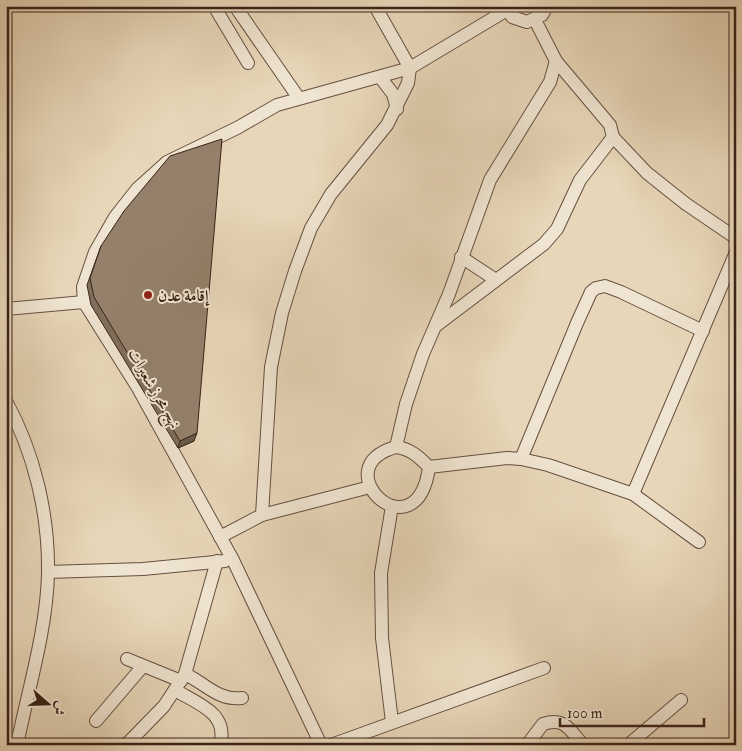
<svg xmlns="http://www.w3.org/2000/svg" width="742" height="751" font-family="'IM FELL Double Pica',Amiri,serif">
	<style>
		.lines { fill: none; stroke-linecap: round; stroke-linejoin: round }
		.minor-casing { stroke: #664f40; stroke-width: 14 }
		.minor { stroke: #efe4d1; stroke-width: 12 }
		.wall { fill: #7f6e5c; stroke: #3b2218 }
		.shaded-wall { fill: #685a4b; stroke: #3b2218 }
		.building { fill: #94806b; stroke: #3b2218 }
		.poi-dot { fill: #8f2418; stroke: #efe4d1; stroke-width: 2 }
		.labels { text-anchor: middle; stroke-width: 4; stroke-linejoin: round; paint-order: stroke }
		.poi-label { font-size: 16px; font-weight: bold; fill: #3b2218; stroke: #efe4d1; text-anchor: start }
		.street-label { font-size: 16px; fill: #3b2218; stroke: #efe4d1 }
	</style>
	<rect width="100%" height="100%" fill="#e7d6b8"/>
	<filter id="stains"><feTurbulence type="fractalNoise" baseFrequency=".004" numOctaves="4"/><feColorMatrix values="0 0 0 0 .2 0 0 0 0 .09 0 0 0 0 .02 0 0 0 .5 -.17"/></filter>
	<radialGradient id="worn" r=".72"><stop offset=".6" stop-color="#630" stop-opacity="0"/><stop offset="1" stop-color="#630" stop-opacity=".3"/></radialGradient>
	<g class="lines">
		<defs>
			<g id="minor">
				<polyline points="214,6 248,63"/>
				<polyline points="235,6 298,97"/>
				<polyline points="506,6 512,17 527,22 542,15 547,6"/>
				<polyline points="380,77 393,94 397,109"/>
				<polyline points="613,137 647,173 686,204 736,238"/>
				<polyline points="461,257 496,280"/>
				<polyline points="84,302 83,287 95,252 115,217 137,189 167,162 237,128 277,105 410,68 507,10"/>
				<polyline points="6,309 84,302 138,388 233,560 321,745"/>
				<polyline points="437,325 544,244 557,229 580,180 613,137 610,125 556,61 535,20"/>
				<path d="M6 401C34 452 49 514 48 573 47 629 28 690 17 745"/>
				<polyline points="396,447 406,404 423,354 449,294 490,180 550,82 556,61"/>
				<path d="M396 447C411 449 419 457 429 467 417 558 321 468 396 447Z"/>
				<polyline points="521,459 577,323 591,292 596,288 605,286 621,292 703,331"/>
				<polyline points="429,467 507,458 521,459 548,465 633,494 699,542"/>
				<polyline points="633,494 736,252"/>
				<polyline points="392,506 381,573 382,638 392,722"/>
				<polyline points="262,515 271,367 282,313 295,271 311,228 331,194 387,125 408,83 410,68 375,6"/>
				<polyline points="220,537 262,515 370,487"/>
				<polyline points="48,572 143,569 225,561"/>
				<polyline points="127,659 181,681"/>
				<path d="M185 674C205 683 218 701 242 698"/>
				<path d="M175 690C198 704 229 713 220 745"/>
				<polyline points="96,721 143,666"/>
				<polyline points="126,745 164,706 185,674 217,561"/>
				<polyline points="331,745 544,668"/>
				<path d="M527 745 543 724C565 717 569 729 583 745"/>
				<polyline points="628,745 681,700"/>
			</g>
		</defs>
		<use href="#minor" class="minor-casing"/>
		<use href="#minor" class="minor"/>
	</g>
	<polygon class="wall" points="101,246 194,441 178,448 91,305 87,285"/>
	<polygon class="shaded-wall" points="197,433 194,441 178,448 180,441"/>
	<polygon class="building" points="222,139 197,433 180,441 94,297 90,278 101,246 124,211 170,156"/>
	<circle class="poi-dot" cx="148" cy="295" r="5"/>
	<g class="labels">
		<g class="poi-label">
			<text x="158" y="301">إقامة عدن</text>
		</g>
		<g class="street-label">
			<text transform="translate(155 388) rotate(60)" y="6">نهج محرز شعيرات</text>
		</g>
	</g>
	<rect width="742" height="751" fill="none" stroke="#e7d6b8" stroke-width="25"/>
	<rect x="8" y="8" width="727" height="736" fill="none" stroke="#3b2218" stroke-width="2.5"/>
	<rect x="12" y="12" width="717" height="726" fill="none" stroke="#3b2218"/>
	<g transform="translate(48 704) rotate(110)" stroke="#efe4d1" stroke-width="4" paint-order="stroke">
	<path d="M0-4L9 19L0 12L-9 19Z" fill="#3b2218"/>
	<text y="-8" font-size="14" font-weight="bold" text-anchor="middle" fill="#3b2218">ش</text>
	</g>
	<path d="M560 718v8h144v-8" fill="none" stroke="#3b2218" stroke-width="2.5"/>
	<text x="567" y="718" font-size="15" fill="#3b2218" stroke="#efe4d1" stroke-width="4" paint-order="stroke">100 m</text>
	<rect width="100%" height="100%" filter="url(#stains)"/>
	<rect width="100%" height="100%" fill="url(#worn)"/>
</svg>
